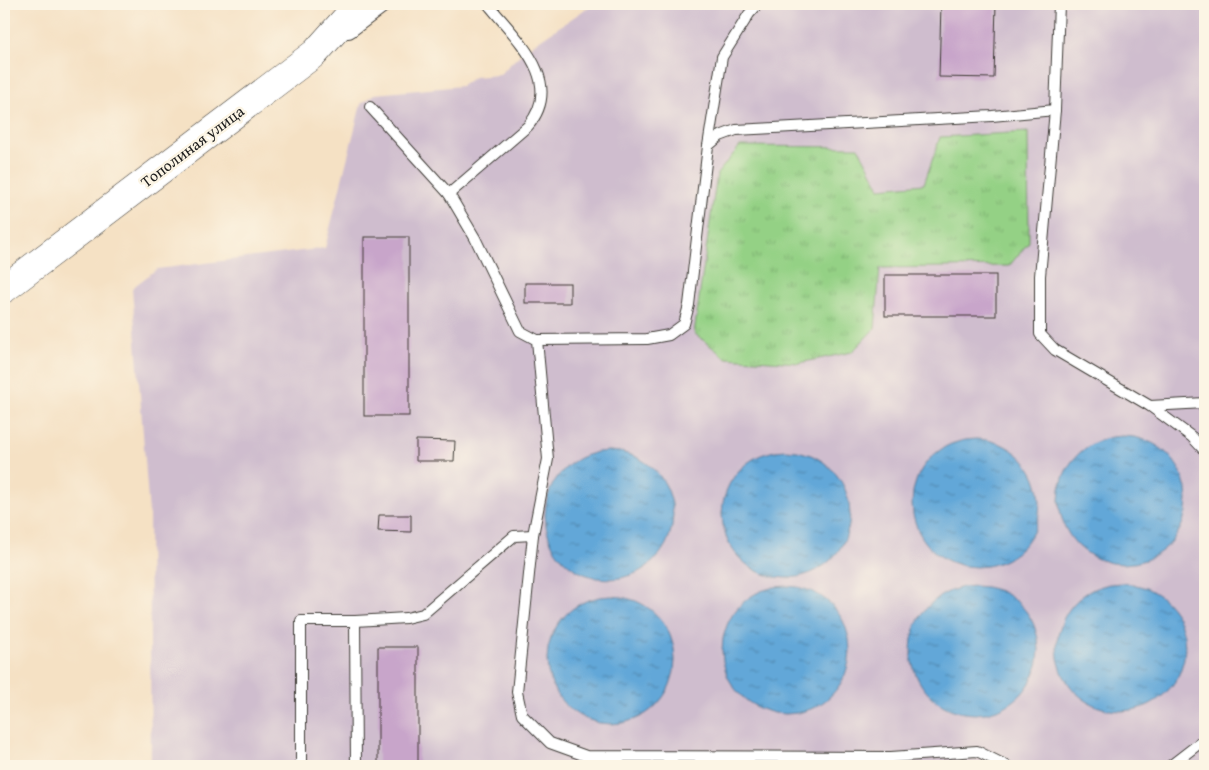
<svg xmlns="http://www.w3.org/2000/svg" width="1209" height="770" font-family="'Gentium Book Plus',serif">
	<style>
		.industrial { fill: #cfbdce }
		.grass { fill: url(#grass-tufts); stroke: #587650 }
		.water { fill: url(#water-ripples); stroke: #3f627a }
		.building { fill: #c8a5ca }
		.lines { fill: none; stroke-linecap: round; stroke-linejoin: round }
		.lane-casing { stroke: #3d3a35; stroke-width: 12 }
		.street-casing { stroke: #3d3a35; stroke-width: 22 }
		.secondary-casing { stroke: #3d3a35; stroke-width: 29 }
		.lane { stroke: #fff; stroke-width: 10 }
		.street { stroke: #fff; stroke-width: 20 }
		.secondary { stroke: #fff; stroke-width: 28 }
		.labels { text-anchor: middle; stroke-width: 5; stroke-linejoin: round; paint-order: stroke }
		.street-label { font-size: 16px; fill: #1c1c1c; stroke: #fcf5e5 }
	</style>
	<defs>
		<pattern id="grass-tufts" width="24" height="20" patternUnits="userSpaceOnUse" patternTransform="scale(1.25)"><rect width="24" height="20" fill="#94d185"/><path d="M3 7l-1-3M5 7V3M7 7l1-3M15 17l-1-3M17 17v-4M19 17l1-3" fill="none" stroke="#7fb372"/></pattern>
		<pattern id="water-ripples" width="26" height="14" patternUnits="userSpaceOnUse" patternTransform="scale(1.25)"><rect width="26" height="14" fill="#62a7d8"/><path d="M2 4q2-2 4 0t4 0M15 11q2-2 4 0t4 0" fill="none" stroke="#5087ae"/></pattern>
	</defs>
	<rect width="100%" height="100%" fill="#fcf5e5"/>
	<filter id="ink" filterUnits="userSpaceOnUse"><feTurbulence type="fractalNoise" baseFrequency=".02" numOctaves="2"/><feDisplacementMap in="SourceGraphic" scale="10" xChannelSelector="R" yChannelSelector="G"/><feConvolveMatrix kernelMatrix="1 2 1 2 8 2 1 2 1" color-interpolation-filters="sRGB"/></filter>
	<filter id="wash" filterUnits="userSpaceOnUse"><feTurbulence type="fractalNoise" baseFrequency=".0096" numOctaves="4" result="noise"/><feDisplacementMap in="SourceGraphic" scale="20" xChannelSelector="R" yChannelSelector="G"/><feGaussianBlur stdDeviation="1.12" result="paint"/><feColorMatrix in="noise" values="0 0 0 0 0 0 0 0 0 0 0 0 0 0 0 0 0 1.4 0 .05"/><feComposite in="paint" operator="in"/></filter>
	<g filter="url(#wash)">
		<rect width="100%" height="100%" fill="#f5e1c4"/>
		<polygon class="industrial" points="593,4 1205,4 1205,766 151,766 149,514 132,288 157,269 325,248 361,104 375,94 461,86 474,77 499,75 525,50"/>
		<polygon class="grass" points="1028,132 1029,242 1009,266 880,268 875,328 852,352 799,363 726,358 694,333 717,174 740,146 858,147 880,188 924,184 940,137"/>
		<g class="water">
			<circle cx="1123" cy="500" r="64"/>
			<circle cx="976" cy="503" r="64"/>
			<circle cx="786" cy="514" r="64"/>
			<circle cx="609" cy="515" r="64"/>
			<circle cx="1121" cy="647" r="64"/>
			<circle cx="975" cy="650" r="64"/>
			<circle cx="786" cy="650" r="64"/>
			<circle cx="611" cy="660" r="64"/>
		</g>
		<g id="blocks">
			<g class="building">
				<polygon points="941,4 996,4 994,78 939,77"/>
				<rect x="364" y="237" width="45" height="179"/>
				<rect x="885" y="275" width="111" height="41"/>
				<rect x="525" y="283" width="45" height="20"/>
				<polygon points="416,440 455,441 454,461 416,461"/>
				<polygon points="379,515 411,515 411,532 378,531"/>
				<rect x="378" y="647" width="40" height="119"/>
			</g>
		</g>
	</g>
	<g filter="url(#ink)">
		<use href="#blocks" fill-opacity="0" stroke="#3d3a35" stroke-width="1"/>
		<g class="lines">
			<defs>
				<g id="lane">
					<path d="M488 4C515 38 566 81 528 126L449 194 475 238 520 331 537 340 548 459 533 535 517 692 522 715 550 743 586 756 891 757 977 751 1007 766"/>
					<polyline points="1059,4 1055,110 1040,276 1040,334 1055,350 1150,406 1205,403"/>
					<polyline points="370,107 449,194"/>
					<polyline points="708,146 722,57 749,14 758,4"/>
					<polyline points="537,340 647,339 669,335 684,324 689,305 708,146 720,136 736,130 992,116 1055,110"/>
					<polyline points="1150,406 1192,437 1205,451"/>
					<polyline points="301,766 301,621 355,621"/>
					<polyline points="356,766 355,621 406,618 423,614 514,536 533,535"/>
					<polyline points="1170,766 1205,739"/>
				</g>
				<polyline id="street" points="348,28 380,4"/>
				<polyline id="secondary" points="4,289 315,53 359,4"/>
			</defs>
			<use href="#lane" class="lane-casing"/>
			<use href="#street" class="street-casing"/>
			<use href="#secondary" class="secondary-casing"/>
			<use href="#lane" class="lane"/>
			<use href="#street" class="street"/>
			<use href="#secondary" class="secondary"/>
		</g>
	</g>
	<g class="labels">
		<g class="street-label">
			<text transform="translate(192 146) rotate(-37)" y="6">Тополиная улица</text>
		</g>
	</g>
	<rect width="1209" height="770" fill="none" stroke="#fcf5e5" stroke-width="20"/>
</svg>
